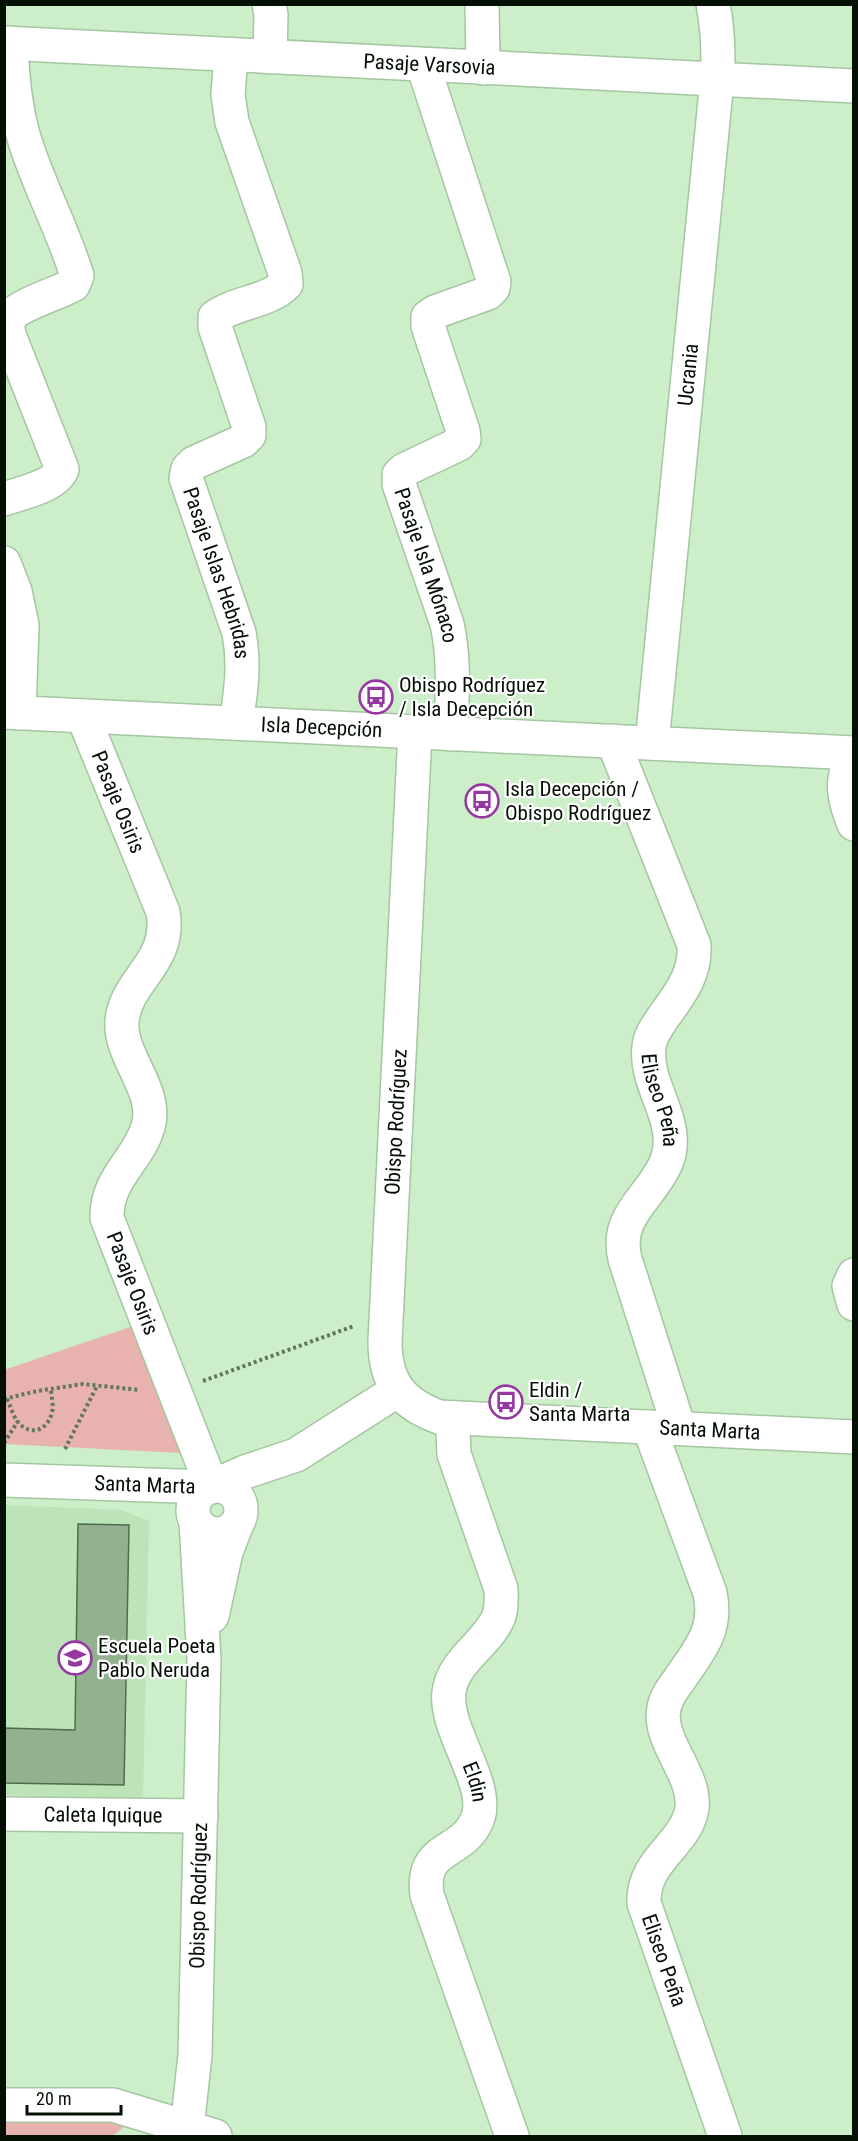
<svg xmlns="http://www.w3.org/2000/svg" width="858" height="2141" font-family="'Roboto Condensed',sans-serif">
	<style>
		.built { fill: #bde4b9 }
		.green { fill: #e8b2af }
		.building { fill: #92b28f; stroke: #4e6c4c; stroke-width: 1.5 }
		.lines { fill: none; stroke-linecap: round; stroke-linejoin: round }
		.minor-casing { stroke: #a5c6a2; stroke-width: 36 }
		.tertiary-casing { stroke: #a5c6a2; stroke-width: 36 }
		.path { stroke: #60765f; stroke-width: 4; stroke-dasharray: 3 3; stroke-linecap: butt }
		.minor { stroke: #fff; stroke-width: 33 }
		.tertiary { stroke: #fff; stroke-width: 33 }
		.labels { text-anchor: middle; stroke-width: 4.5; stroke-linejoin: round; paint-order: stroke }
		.street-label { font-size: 21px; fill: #051005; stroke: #fff }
		.poi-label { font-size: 21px; fill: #051005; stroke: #fff; text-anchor: start }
	</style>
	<rect width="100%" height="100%" fill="#cceec9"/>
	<polygon class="built" points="5,1505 121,1510 149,1521 143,1799 5,1795"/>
	<g class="green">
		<polygon points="133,1326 181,1453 5,1444 4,1370"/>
		<polygon points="129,2115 124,2127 112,2136 5,2136 4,2116"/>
	</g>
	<polygon class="building" points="78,1524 129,1525 124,1785 4,1783 4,1728 75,1730"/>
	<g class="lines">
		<defs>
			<g id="minor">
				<polyline points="269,4 271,15 270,57"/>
				<polyline points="482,4 483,68"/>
				<path id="s1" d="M4 43 854 86"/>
				<path id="s2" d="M231 55 228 95 232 122 285 273 286 284C268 302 236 302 215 317V327L249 427V435L243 441 194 463 188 469 186 478 239 633C245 664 241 692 236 723"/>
				<path id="s3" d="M423 65 494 282 493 288 488 293 435 312 428 317V326L463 431 464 439 459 444 404 470 399 475V484L447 624C455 660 452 696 451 734"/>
				<path d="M4 499C21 493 56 486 62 469L9 335C8 329 7 322 11 316 18 306 60 292 73 285L77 276C63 229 38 185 24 138 15 107 12 75 11 43"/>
				<polyline points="4,563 15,591 22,625 19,713"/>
				<path id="s4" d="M83 716 163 912C172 963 126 979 122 1021 119 1057 159 1090 148 1127 138 1161 106 1178 107 1218L212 1487"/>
				<path id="s5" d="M415 732 385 1341C385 1382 401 1403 439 1417L854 1437"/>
				<path id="s6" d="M613 741 694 945C696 975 679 995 662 1019 656 1028 650 1036 649 1047 644 1087 683 1122 666 1163 651 1198 614 1216 625 1259L679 1428"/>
				<path id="s7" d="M652 743 717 80C719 54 718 30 713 4"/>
				<path d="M854 758C838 779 845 802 854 824"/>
				<polyline points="854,1275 849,1286 854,1304"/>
				<path id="s8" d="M455 1418 453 1430 454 1454 501 1589C501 1598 502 1607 499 1616 488 1644 453 1660 449 1692 444 1731 492 1786 477 1820 462 1856 420 1844 427 1895L512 2136"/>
				<path id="s9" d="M649 1427 710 1593C718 1631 699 1650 679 1680 673 1688 666 1697 664 1708 657 1741 696 1774 692 1808 687 1844 642 1860 644 1903L725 2136"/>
				<path id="s10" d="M4 1480 208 1487"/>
				<polyline points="216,1485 245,1472 296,1455 398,1390"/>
				<circle cx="217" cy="1510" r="24"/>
				<polyline points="212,1616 226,1552 236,1526"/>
				<path id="s11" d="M4 1814 201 1816"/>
				<polyline points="4,2105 113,2105 215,2136"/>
				<path id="s12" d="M174 2136 187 2128 195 2055 204 1659 196 1522"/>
			</g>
			<g id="tertiary">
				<path id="s13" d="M4 712 854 753"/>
			</g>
		</defs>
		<use href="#minor" class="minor-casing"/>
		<use href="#tertiary" class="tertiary-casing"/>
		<g class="path">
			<polyline points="203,1381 354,1326"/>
			<polyline points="4,1399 37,1391 83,1384 140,1390"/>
			<path d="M7 1399C10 1405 13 1415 17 1421 30 1437 47 1431 52 1413 54 1405 51 1396 51 1389"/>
			<polyline points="4,1443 18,1421"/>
			<polyline points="65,1449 97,1386"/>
		</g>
		<use href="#minor" class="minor"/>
		<use href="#tertiary" class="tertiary"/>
	</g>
	<defs>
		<symbol id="bus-ring" viewBox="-11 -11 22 22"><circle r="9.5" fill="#fff" stroke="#9638a2" stroke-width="1.5"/><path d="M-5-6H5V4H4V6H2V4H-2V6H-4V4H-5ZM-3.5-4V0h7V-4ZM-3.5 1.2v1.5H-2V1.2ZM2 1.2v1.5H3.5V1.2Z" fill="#9638a2"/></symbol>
		<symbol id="school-ring" viewBox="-11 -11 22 22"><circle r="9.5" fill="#fff" stroke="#9638a2" stroke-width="1.5"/><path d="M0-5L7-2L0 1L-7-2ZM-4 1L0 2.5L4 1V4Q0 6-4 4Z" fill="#9638a2"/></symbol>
	</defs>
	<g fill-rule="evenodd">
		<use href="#bus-ring" x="357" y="678" width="38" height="38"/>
		<use href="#bus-ring" x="463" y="782" width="38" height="38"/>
		<use href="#bus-ring" x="487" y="1383" width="38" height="38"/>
		<use href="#school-ring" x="56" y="1639" width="38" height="38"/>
	</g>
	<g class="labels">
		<g class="street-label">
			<text dy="7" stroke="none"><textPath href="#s1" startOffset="426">Pasaje Varsovia</textPath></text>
			<text dy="7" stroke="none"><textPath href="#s7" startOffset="370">Ucrania</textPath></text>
			<text dy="7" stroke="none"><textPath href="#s3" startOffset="604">Pasaje Isla Mónaco</textPath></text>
			<text dy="7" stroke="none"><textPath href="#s2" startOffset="621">Pasaje Islas Hebridas</textPath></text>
			<text dy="7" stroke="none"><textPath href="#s13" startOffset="318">Isla Decepción</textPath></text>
			<text dy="7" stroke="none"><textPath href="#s4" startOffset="93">Pasaje Osiris</textPath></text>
			<text dy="7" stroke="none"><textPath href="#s6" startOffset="388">Eliseo Peña</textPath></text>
			<text transform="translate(396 1122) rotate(-87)" y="7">Obispo Rodríguez</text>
			<text dy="7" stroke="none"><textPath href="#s4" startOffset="614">Pasaje Osiris</textPath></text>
			<text dy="7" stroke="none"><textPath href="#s5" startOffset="982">Santa Marta</textPath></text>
			<text dy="7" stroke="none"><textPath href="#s10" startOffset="141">Santa Marta</textPath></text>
			<text dy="7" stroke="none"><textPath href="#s8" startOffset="393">Eldin</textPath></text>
			<text dy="7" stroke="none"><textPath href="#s11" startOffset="99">Caleta Iquique</textPath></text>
			<text dy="7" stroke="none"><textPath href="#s12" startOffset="248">Obispo Rodríguez</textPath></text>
			<text dy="7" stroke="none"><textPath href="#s9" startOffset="580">Eliseo Peña</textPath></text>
		</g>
		<g class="poi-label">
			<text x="399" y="692">Obispo Rodríguez<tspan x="399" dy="24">/ Isla Decepción</tspan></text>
			<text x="505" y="796">Isla Decepción /<tspan x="505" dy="24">Obispo Rodríguez</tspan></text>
			<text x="529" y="1397">Eldin /<tspan x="529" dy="24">Santa Marta</tspan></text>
			<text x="98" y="1653">Escuela Poeta<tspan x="98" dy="24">Pablo Neruda</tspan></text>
		</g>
	</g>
	<rect width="858" height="2141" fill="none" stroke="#051005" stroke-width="12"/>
	<path d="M27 2105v9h94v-9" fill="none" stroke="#051005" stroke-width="3"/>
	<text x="36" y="2105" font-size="18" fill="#051005" stroke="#ffffff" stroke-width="4.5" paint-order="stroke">20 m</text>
</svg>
